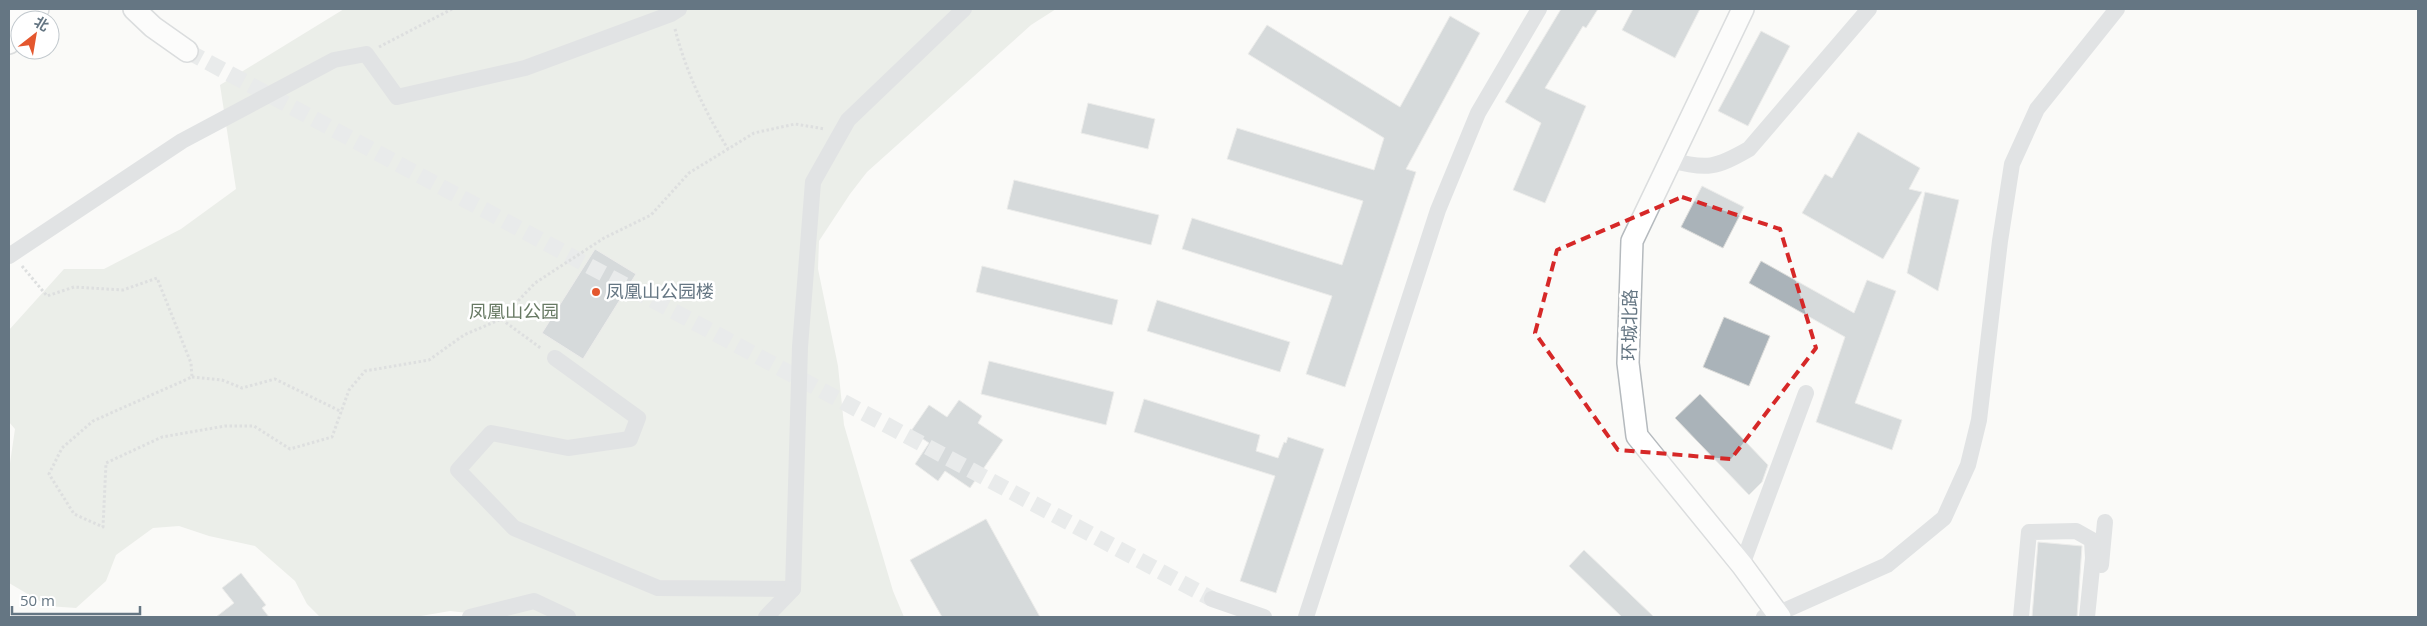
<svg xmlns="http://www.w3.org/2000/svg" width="2427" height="626" font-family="'Open Sans','Noto Sans SC',sans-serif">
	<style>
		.green { fill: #dadfd7 }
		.building { fill: #aab3b9; stroke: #dcdcda }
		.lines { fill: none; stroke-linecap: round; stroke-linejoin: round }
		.minor-tunnel { stroke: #d5d9db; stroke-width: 16; stroke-dasharray: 16 8; stroke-linecap: butt }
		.major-casing { stroke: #b5babe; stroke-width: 24 }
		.path { stroke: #bbbfc2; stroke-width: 3; stroke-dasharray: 2.5 2.5; stroke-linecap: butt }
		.minor { stroke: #c3c8cc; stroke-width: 16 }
		.major { stroke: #fff; stroke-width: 21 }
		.marked { fill: none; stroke: #d62828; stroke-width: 4; stroke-dasharray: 10 6; stroke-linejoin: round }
		.poi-dot { fill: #e4572e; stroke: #fff; stroke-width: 2 }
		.labels { text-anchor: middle; stroke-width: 5; stroke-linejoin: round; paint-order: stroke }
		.poi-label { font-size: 18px; fill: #657683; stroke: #fff; text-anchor: start }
		.park-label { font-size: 18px; fill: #687a64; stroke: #fff }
		.street-label { font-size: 18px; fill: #657683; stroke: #fff }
	</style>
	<rect width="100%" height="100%" fill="#fafaf8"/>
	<polygon class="green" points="344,9 1056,9 1031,25 867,172 850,194 819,241 818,269 838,366 844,425 893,591 904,617 505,617 450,611 415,617 320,617 307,604 295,581 255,546 209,536 179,526 153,528 116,555 106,581 76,608 48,606 9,583 9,470 15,429 9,422 9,330 64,269 104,269 181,229 236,189 220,85"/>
	<g class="building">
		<polygon points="1561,9 1598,9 1586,28 1583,26 1545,88 1586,106 1545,203 1513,190 1541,123 1505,102"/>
		<polygon points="1633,9 1700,9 1675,58 1622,30"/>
		<polygon points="1450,16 1480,33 1406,169 1416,172 1345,387 1306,374 1332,296 1182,249 1192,218 1342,265 1363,201 1227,159 1237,128 1374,170 1384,138 1248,54 1267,25 1400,107"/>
		<polygon points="1761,31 1790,46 1748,126 1718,111"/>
		<polygon points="1088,103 1155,119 1148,149 1081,133"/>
		<polygon points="1858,132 1920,168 1909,189 1922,192 1883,259 1802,213 1825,174 1832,178"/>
		<polygon points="1014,180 1159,215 1151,245 1007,209"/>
		<polygon points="1702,186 1744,207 1723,248 1681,227"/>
		<polygon points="1925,192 1959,200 1938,291 1907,273"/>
		<polygon points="595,249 636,274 583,359 542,333"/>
		<polygon points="1761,261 1854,313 1867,280 1896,291 1855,403 1902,420 1892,450 1816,422 1845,337 1749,283"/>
		<polygon points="982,266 1118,300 1112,325 976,292"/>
		<polygon points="1157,300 1290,342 1280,372 1147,331"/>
		<polygon points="1724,317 1770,336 1749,386 1703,367"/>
		<polygon points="989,361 1114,392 1106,425 981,394"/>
		<polygon points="1700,394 1768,465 1762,482 1749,495 1675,418"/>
		<polygon points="1144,399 1260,435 1256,451 1278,458 1284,442 1286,443 1288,437 1324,449 1276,593 1240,581 1275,476 1134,432"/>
		<polygon points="959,400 982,416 978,423 1003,440 970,488 945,471 938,481 915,464 929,443 911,431 929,405 947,417"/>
		<polygon points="986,519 1040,617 942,617 910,560"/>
		<polygon points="2038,542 2082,546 2077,617 2032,617"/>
		<polygon points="1584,550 1654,617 1622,617 1569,566"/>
		<polygon points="241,573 266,605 262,608 269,617 216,617 234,603 222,588"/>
	</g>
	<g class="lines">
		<polyline class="minor-tunnel" points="187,51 1212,599"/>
		<defs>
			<g id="major">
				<polyline points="134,9 153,27 187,51"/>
				<polyline points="1743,9 1632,241 1628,363 1637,436 1742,565 1780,617"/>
				<polyline points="9,16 15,9"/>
				<polyline points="28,20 38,9"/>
				<polyline points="9,43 20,30"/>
			</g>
		</defs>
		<use href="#major" class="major-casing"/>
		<g class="path">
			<path d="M675 29C686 72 705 112 728 149"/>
			<polyline points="379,47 452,9"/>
			<polyline points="22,266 47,296 74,287 123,290 157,278 191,363 192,377 93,421 62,448 49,474 74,514 103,527 106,463 162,437 225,426 254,426 290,449 332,437 349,390 365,371 429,360 464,335 501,319 542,349"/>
			<polyline points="501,319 535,283 604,238 651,215 689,173 754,133 795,124 825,129"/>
			<polyline points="192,377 222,380 242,388 275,379 342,412"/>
		</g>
		<g class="minor">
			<path d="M1670 160C1707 170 1716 168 1749 149L1869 9"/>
			<polyline points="9,256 182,141 334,60 366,54 397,97 525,68 671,14 679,9"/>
			<polyline points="555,358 638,418 630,439 568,448 491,433 458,470 514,528 658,588 793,589 800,347 813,182 848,120 964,9"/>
			<polyline points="1742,565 1806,393"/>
			<polyline points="2101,565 2105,522"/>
			<polyline points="1212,599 1264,617"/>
			<polyline points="470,617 534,601 568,617"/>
			<polyline points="766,617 793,589"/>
			<polyline points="1306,617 1438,210 1478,113 1539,9"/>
			<polyline points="1764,617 1777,614 1887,565 1944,518 1968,465 1979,420 2000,241 2012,164 2037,109 2117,9"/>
			<polyline points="2021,617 2029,532 2076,531 2092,540 2093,558 2087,617"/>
		</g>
		<use href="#major" class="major"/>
	</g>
	<path d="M0 0H2427V626H0ZM1682 197 1780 229 1816 348 1731 459 1618 450 1535 333 1557 250Z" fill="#fafaf8" fill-opacity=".55" fill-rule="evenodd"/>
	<path class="marked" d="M1682 197 1780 229 1816 348 1731 459 1618 450 1535 333 1557 250Z"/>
	<circle class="poi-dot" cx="596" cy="292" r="5"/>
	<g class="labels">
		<g class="poi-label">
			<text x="606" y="298">凤凰山公园楼</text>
		</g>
		<g class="park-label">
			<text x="514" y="318">凤凰山公园</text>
		</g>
		<g class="street-label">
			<text transform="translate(1630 325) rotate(-89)" y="6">环城北路</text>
		</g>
	</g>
	<rect width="2427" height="626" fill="none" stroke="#657683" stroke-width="20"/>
	<g transform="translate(35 35) rotate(31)"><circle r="24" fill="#ffffff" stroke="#c1c8cd"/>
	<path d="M0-4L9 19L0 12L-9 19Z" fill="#e4572e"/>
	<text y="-8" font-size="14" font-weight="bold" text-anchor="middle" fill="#657683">北</text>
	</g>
	<path d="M12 606v8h128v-8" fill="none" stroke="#657683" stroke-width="2.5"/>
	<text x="20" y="606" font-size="15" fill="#657683" stroke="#ffffff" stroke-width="4" paint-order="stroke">50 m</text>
</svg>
